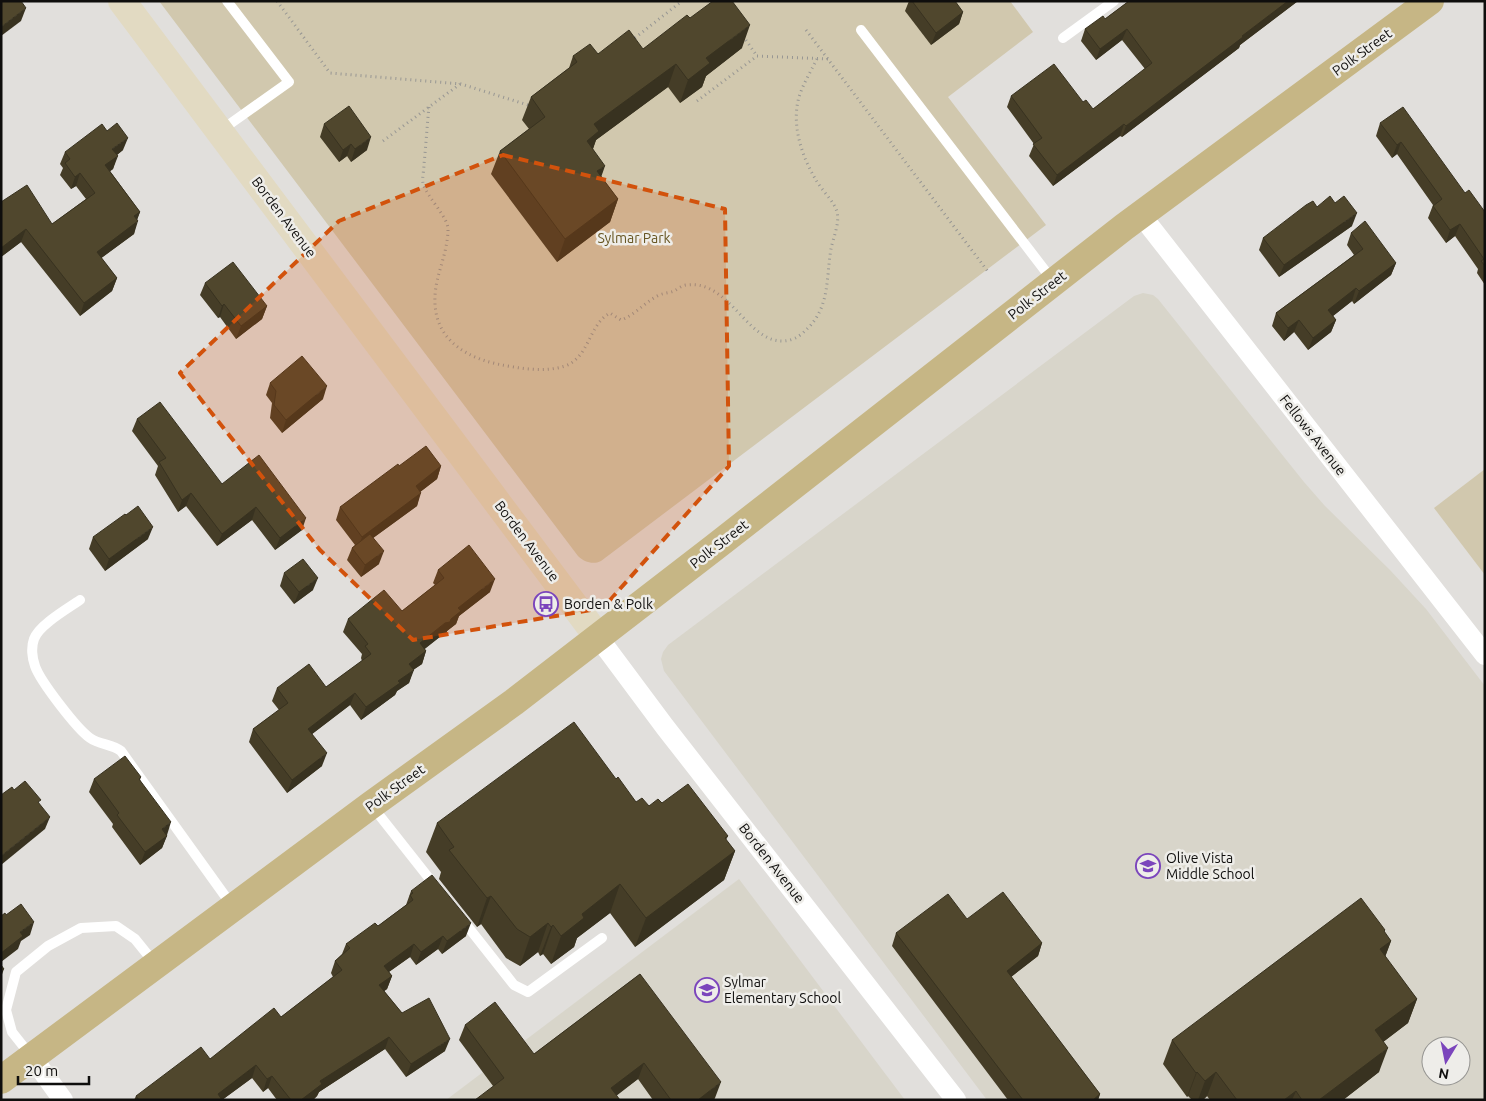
<svg xmlns="http://www.w3.org/2000/svg" width="1486" height="1101" font-family="Ubuntu,sans-serif">
	<style>
		.built { fill: #d8d5ca; fill-rule: evenodd }
		.green { fill: #d1c8ae }
		.lines { fill: none; stroke-linecap: round; stroke-linejoin: round }
		.path { stroke: #979693; stroke-width: 3; stroke-dasharray: 1 4; stroke-linecap: butt }
		.lane { stroke: #fff; stroke-width: 10 }
		.street { stroke: #fff; stroke-width: 20 }
		.secondary { stroke: #e2dac2; stroke-width: 28 }
		.primary { stroke: #c6b685; stroke-width: 28 }
		.wall { fill: #453d27 }
		.shaded-wall { fill: #383220 }
		.building { fill: #50472d; stroke: #383220 }
		.marked { fill: #d2520c; fill-opacity: 0.2; stroke: #d2520c; stroke-width: 4; stroke-dasharray: 10 6; stroke-linejoin: round }
		.labels { text-anchor: middle; stroke-width: 5; stroke-linejoin: round; paint-order: stroke }
		.street-label { font-size: 14px; fill: #0f0e0d; stroke: #eeede9 }
		.park-label { font-size: 14px; fill: #675623; stroke: #eeede9 }
		.poi-label { font-size: 14px; fill: #0f0e0d; stroke: #eeede9; text-anchor: start }
	</style>
	<rect width="100%" height="100%" fill="#e1dfdc"/>
	<g class="built">
		<path d="M1143 293 1153 295 1158 299 1304 482 1325 506 1390 570 1426 609 1485 686V1100H987L664 671 661 659 663 652 668 645 1134 296ZM1431 1046H1461V1076H1431Z"/>
		<polygon points="739,879 905,1100 446,1100"/>
	</g>
	<g class="green">
		<path d="M159 1H1010L1033 32 948 97 1046 225 601 561C593 565 584 562 578 556Z"/>
		<polygon points="1485,469 1485,575 1434,508"/>
	</g>
	<g class="lines">
		<g class="path">
			<polyline points="277,1 330,73 461,84 528,105 530,103"/>
			<polyline points="806,30 989,273"/>
			<polyline points="743,36 757,56"/>
			<polyline points="631,41 682,1"/>
			<polyline points="697,101 757,56 828,59"/>
			<path d="M429 107C427 126 426 145 424 164 424 170 422 178 423 183 426 196 448 217 448 229 448 247 441 264 437 281 427 328 453 354 497 364 518 368 544 373 565 366 590 357 588 325 610 313L621 320C635 315 645 302 659 295 664 293 669 293 674 291 678 289 682 285 687 285 733 279 750 354 793 339 799 337 804 332 808 328 830 306 826 278 831 249 833 238 840 223 837 212 834 201 822 191 816 180 802 157 791 125 799 97 803 84 811 71 817 59"/>
			<polyline points="383,141 460,84"/>
		</g>
		<g class="lane">
			<polyline points="861,30 1053,281"/>
			<polyline points="1063,38 1114,1"/>
			<polyline points="220,131 289,82 227,1"/>
			<path d="M80 600C67 609 39 625 34 639 31 647 32 658 35 666 40 681 77 729 90 738 100 745 112 744 121 751L233 907"/>
			<polyline points="372,806 436,887"/>
			<polyline points="461,918 514,985 528,992 602,938"/>
			<polyline points="31,1056 12,1032 6,1010 16,972 48,946 81,928 116,926 135,939 156,965"/>
		</g>
		<g class="street">
			<polyline points="1141,215 1485,655"/>
			<polyline points="598,637 665,727 956,1100"/>
			<polyline points="32,1057 63,1100"/>
		</g>
		<polyline class="secondary" points="122,1 598,637"/>
		<polyline class="primary" points="1,1080 371,805 514,702 715,547 1124,227 1430,1"/>
	</g>
	<g class="wall">
		<polygon points="909,1 912,1 963,12 959,24 931,45 905,11"/>
		<polygon points="1129,1 1298,1 1240,45 1239,48 1122,137 1120,136 1053,186 1029,156 1034,144 1007,107 1011,96 1083,102 1093,109 1145,69 1122,40 1096,60 1081,41 1085,29 1105,19"/>
		<polygon points="690,18 742,48 706,76 702,87 680,103 668,87 596,140 593,149 601,177 618,199 610,222 557,262 491,174 500,151 529,129 522,120 531,97 569,68 573,56 643,49"/>
		<polygon points="1380,123 1465,193 1485,212 1485,285 1477,273 1478,269 1455,236 1446,243 1428,218 1433,205 1397,154 1392,158 1376,136"/>
		<polygon points="324,124 367,150 351,162 347,156 339,162 320,137"/>
		<polygon points="123,150 117,155 113,169 110,171 140,212 137,219 134,234 101,258 117,278 112,291 80,316 21,242 1,257 1,202 52,224 86,199 76,186 71,189 60,175 63,168 60,164 65,152"/>
		<polygon points="1317,207 1352,226 1279,277 1259,250 1263,238"/>
		<polygon points="1351,233 1396,263 1391,275 1354,304 1352,301 1333,316 1336,320 1331,332 1308,350 1294,332 1284,341 1272,326 1276,313 1354,255 1347,245"/>
		<polygon points="205,283 267,306 262,319 236,339 220,317 218,318 200,295"/>
		<polygon points="270,383 323,399 282,433 270,418 272,403 266,395"/>
		<polygon points="137,419 222,484 302,530 275,550 252,520 217,546 186,506 178,512 155,475 158,466 132,431"/>
		<polygon points="399,466 441,466 437,479 420,492 417,506 373,538 379,564 361,577 347,560 352,548 355,545 336,520 340,507"/>
		<polygon points="93,537 148,539 105,571 89,549"/>
		<polygon points="438,570 490,592 459,616 456,624 447,631 446,635 441,636 424,649 426,651 422,664 413,670 409,683 397,691 395,695 361,720 350,705 312,734 322,766 287,793 249,742 253,729 279,710 272,701 277,688 326,687 362,661 361,658 362,654 343,632 348,619 402,611 435,585 433,583"/>
		<polygon points="284,573 313,590 294,604 280,586"/>
		<polygon points="141,777 140,780 167,835 162,848 140,865 112,827 113,824 89,792 94,779"/>
		<polygon points="616,779 636,802 649,806 662,803 728,836 726,840 735,851 724,880 635,947 610,913 577,938 574,947 551,964 543,954 540,956 538,952 520,966 506,958 481,924 477,927 439,879 441,872 426,852 437,823"/>
		<polygon points="411,891 466,936 442,954 438,949 416,965 410,957 389,972 392,976 387,989 384,991 402,1013 445,1051 406,1077 385,1049 319,1092 317,1096 313,1100 277,1100 268,1088 263,1092 252,1078 222,1100 134,1100 136,1096 210,1059 281,1017 333,977 331,973 335,961 342,954 346,944 378,926 406,905"/>
		<polygon points="967,919 1042,943 1038,956 1011,977 1100,1094 1098,1100 1008,1100 892,946 896,933"/>
		<polygon points="1385,930 1384,932 1391,941 1385,957 1417,999 1408,1023 1383,1042 1379,1072 1343,1100 1210,1100 1207,1096 1203,1100 1192,1100 1188,1096 1187,1097 1163,1064 1172,1040"/>
		<polygon points="640,974 715,1098 713,1100 653,1100 638,1079 616,1095 493,1086 459,1040 465,1025 534,1054"/>
	</g>
	<g class="shaded-wall">
		<polygon points="1288,1 1298,1 1240,45 1239,48 1122,137 1126,126 1242,36"/>
		<polygon points="26,8 21,21 1,36 1,27"/>
		<polygon points="963,12 959,24 931,45 936,33"/>
		<polygon points="750,25 742,48 706,76 702,87 680,103 688,80 706,58"/>
		<polygon points="1127,29 1122,40 1096,60 1100,49"/>
		<polygon points="676,64 668,87 596,140 591,154 587,141 594,124"/>
		<polygon points="1124,124 1120,136 1053,186 1057,175"/>
		<polygon points="371,137 367,150 351,162 355,149"/>
		<polygon points="128,138 123,150 108,162 112,149"/>
		<polygon points="1401,142 1397,154 1392,158 1397,145"/>
		<polygon points="351,144 347,156 339,162 343,150"/>
		<polygon points="118,156 113,169 101,178 105,165"/>
		<polygon points="605,166 597,189 597,171"/>
		<polygon points="80,173 76,186 71,189 75,177"/>
		<polygon points="618,199 610,222 557,262 565,239"/>
		<polygon points="140,212 136,223 138,221 134,234 92,265 97,252 134,216"/>
		<polygon points="1357,213 1352,226 1279,277 1284,265"/>
		<polygon points="1460,224 1455,236 1446,243 1450,230"/>
		<polygon points="26,229 21,242 1,257 1,248"/>
		<polygon points="1396,263 1391,275 1354,304 1359,291"/>
		<polygon points="117,278 112,291 80,316 84,303"/>
		<polygon points="1356,288 1352,301 1324,323 1328,310"/>
		<polygon points="224,304 220,317 218,318 222,306"/>
		<polygon points="267,306 262,319 236,339 241,326"/>
		<polygon points="1299,320 1294,332 1284,341 1288,328"/>
		<polygon points="1336,320 1331,332 1308,350 1313,338"/>
		<polygon points="327,386 323,399 282,433 286,420"/>
		<polygon points="441,466 437,479 411,499 416,486"/>
		<polygon points="191,493 186,506 178,512 182,500"/>
		<polygon points="421,493 417,506 358,549 362,537"/>
		<polygon points="256,507 252,520 217,546 222,534"/>
		<polygon points="306,518 302,530 275,550 280,538"/>
		<polygon points="153,527 148,539 105,571 109,559"/>
		<polygon points="384,551 379,564 361,577 365,565"/>
		<polygon points="318,578 313,590 294,604 299,592"/>
		<polygon points="495,579 490,592 459,616 456,624 447,631 446,635 441,636 416,656 420,643 451,619 458,608"/>
		<polygon points="426,651 422,664 404,676 409,664"/>
		<polygon points="414,670 409,683 397,691 395,695 361,720 366,707 398,681"/>
		<polygon points="355,693 350,705 303,741 308,729"/>
		<polygon points="327,753 322,766 287,793 292,780"/>
		<polygon points="50,817 45,829 1,865 1,856"/>
		<polygon points="171,822 167,835 157,842 162,829"/>
		<polygon points="167,836 162,848 140,865 145,852"/>
		<polygon points="735,851 724,880 635,947 646,918"/>
		<polygon points="620,884 610,913 577,938 574,947 551,964 561,936 582,914"/>
		<polygon points="491,896 481,924 477,927 487,898"/>
		<polygon points="34,922 30,935 21,941 18,949 1,962 1,953 20,932"/>
		<polygon points="471,923 466,936 442,954 447,941"/>
		<polygon points="548,923 538,952 520,966 530,937"/>
		<polygon points="553,925 543,954 540,956 551,927"/>
		<polygon points="443,936 438,949 416,965 421,952"/>
		<polygon points="1391,941 1382,965 1380,949"/>
		<polygon points="1042,943 1038,956 1002,984 1007,971"/>
		<polygon points="414,944 410,957 380,978 384,966"/>
		<polygon points="4,969 1,977 1,971"/>
		<polygon points="392,976 387,989 375,998 379,985"/>
		<polygon points="1417,999 1408,1023 1366,1055 1375,1030"/>
		<polygon points="389,1037 385,1049 319,1092 317,1096 313,1100 301,1100 320,1081"/>
		<polygon points="450,1039 445,1051 406,1077 411,1064"/>
		<polygon points="1388,1048 1379,1072 1343,1100 1319,1100"/>
		<polygon points="644,1063 638,1079 611,1100 611,1088"/>
		<polygon points="256,1065 252,1078 222,1100 218,1094"/>
		<polygon points="1197,1072 1188,1096 1187,1097 1196,1073"/>
		<polygon points="1216,1072 1207,1096 1203,1100 1198,1100 1205,1081"/>
		<polygon points="272,1076 268,1088 263,1092 267,1079"/>
		<polygon points="721,1082 715,1098 713,1100 698,1100"/>
		<polygon points="1296,1091 1292,1100 1284,1100"/>
		<polygon points="1100,1094 1098,1100 1093,1100"/>
	</g>
	<g class="building">
		<polygon points="1,1 21,1 26,8 1,27"/>
		<polygon points="713,1 732,1 750,25 706,58 710,63 688,80 676,64 594,124 599,131 587,141 605,166 597,171 618,199 565,239 500,151 545,117 531,97 577,62 573,56 590,44 598,54 629,30 643,49 687,15 690,18"/>
		<polygon points="912,1 955,1 963,12 936,33"/>
		<polygon points="1129,1 1288,1 1242,36 1243,37 1126,126 1124,124 1057,175 1033,144 1042,138 1011,96 1054,64 1083,102 1086,100 1093,109 1152,63 1127,29 1100,49 1085,29 1103,16 1105,19"/>
		<polygon points="349,106 371,137 355,149 351,144 343,150 324,124"/>
		<polygon points="1403,107 1465,193 1469,190 1485,212 1485,266 1481,261 1484,259 1460,224 1450,230 1433,206 1442,199 1401,142 1397,145 1380,123"/>
		<polygon points="117,123 128,138 112,149 118,156 105,165 140,212 134,216 138,221 97,252 117,278 84,303 26,229 1,248 1,202 27,185 52,224 95,193 80,173 75,177 65,163 70,159 65,152 102,124 107,131"/>
		<polygon points="1330,196 1335,203 1344,196 1357,213 1284,265 1263,238 1306,205 1313,201 1317,207"/>
		<polygon points="1365,221 1396,263 1359,291 1356,288 1328,310 1336,320 1313,338 1299,320 1288,328 1276,313 1363,249 1351,233"/>
		<polygon points="233,262 267,306 241,326 224,304 222,306 205,283"/>
		<polygon points="302,356 327,386 286,420 274,405 276,391 270,383"/>
		<polygon points="160,402 222,484 259,455 306,518 280,538 256,507 222,534 191,493 182,500 159,462 166,458 137,419"/>
		<polygon points="426,446 441,466 416,486 421,493 362,537 340,507 398,464 399,466"/>
		<polygon points="138,506 153,527 109,559 93,537 125,514 126,515"/>
		<polygon points="370,534 384,551 365,565 352,548"/>
		<polygon points="469,545 495,579 458,608 461,611 451,619 450,622 445,623 420,643 426,651 409,664 414,670 398,681 400,683 366,707 355,693 308,729 327,753 292,780 253,729 288,703 277,688 309,664 326,687 371,654 365,646 368,644 348,619 384,590 402,611 444,578 438,570"/>
		<polygon points="303,559 318,578 299,592 284,573"/>
		<polygon points="574,722 616,779 618,777 636,802 642,798 649,806 658,799 662,803 688,784 728,836 725,838 735,851 646,918 620,884 582,914 584,918 561,936 553,925 551,927 548,923 530,937 517,929 491,896 487,898 449,850 454,847 437,823"/>
		<polygon points="125,756 141,777 139,779 171,822 162,829 167,836 145,852 117,815 119,813 94,779"/>
		<polygon points="25,781 41,800 38,802 50,817 1,856 1,795 12,787 14,790"/>
		<polygon points="432,875 471,923 447,941 443,936 421,952 414,944 384,966 392,976 379,985 402,1013 429,998 450,1039 411,1064 389,1037 320,1081 322,1084 301,1100 291,1100 272,1076 267,1079 256,1065 218,1094 222,1100 139,1100 136,1096 201,1047 210,1059 274,1008 281,1017 342,970 335,961 350,948 346,944 375,923 378,926 413,900 410,895 413,893 411,891"/>
		<polygon points="1003,892 1042,943 1007,971 1100,1094 1093,1100 1023,1100 896,933 948,894 967,919"/>
		<polygon points="1361,898 1385,930 1384,931 1391,941 1380,949 1417,999 1375,1030 1388,1048 1319,1100 1302,1100 1296,1091 1284,1100 1237,1100 1216,1072 1205,1081 1197,1072 1196,1073 1172,1040"/>
		<polygon points="21,904 34,922 20,932 23,936 1,953 1,916 5,913 6,915"/>
		<polygon points="1,965 4,969 1,971"/>
		<polygon points="640,974 721,1082 698,1100 671,1100 644,1063 611,1088 620,1100 475,1100 504,1078 465,1025 495,1002 534,1054"/>
	</g>
	<path class="marked" d="M503 155 725 209 729 466 603 608 413 640 320 550 180 373 339 221Z"/>
	<defs>
		<symbol id="bus-ring" viewBox="-11 -11 22 22"><circle r="9.5" fill="#eeede9" stroke="#7b45bc" stroke-width="1.5"/><path d="M-5-6H5V4H4V6H2V4H-2V6H-4V4H-5ZM-3.5-4V0h7V-4ZM-3.5 1.2v1.5H-2V1.2ZM2 1.2v1.5H3.5V1.2Z" fill="#7b45bc"/></symbol>
		<symbol id="school-ring" viewBox="-11 -11 22 22"><circle r="9.5" fill="#eeede9" stroke="#7b45bc" stroke-width="1.5"/><path d="M0-5L7-2L0 1L-7-2ZM-4 1L0 2.5L4 1V4Q0 6-4 4Z" fill="#7b45bc"/></symbol>
	</defs>
	<g fill-rule="evenodd">
		<use href="#bus-ring" x="532" y="590" width="28" height="28"/>
		<use href="#school-ring" x="1134" y="852" width="28" height="28"/>
		<use href="#school-ring" x="693" y="976" width="28" height="28"/>
	</g>
	<g class="labels">
		<g class="street-label">
			<text transform="translate(1362 52) rotate(-36)" y="5">Polk Street</text>
			<text transform="translate(284 217) rotate(53)" y="5">Borden Avenue</text>
			<text transform="translate(1037 295) rotate(-38)" y="5">Polk Street</text>
			<text transform="translate(1313 435) rotate(52)" y="5">Fellows Avenue</text>
			<text transform="translate(527 541) rotate(53)" y="5">Borden Avenue</text>
			<text transform="translate(719 544) rotate(-38)" y="5">Polk Street</text>
			<text transform="translate(395 788) rotate(-36)" y="5">Polk Street</text>
			<text transform="translate(772 863) rotate(52)" y="5">Borden Avenue</text>
		</g>
		<g class="park-label">
			<text x="634" y="243">Sylmar Park</text>
		</g>
		<g class="poi-label">
			<text x="564" y="609">Borden &amp; Polk</text>
			<text x="1166" y="863">Olive Vista<tspan x="1166" dy="16">Middle School</tspan></text>
			<text x="724" y="987">Sylmar<tspan x="724" dy="16">Elementary School</tspan></text>
		</g>
	</g>
	<rect width="1486" height="1101" fill="none" stroke="#0f0e0d" stroke-width="5"/>
	<g transform="translate(1446 1061) rotate(190)"><circle r="24" fill="#eeede9" stroke="#959491"/>
	<path d="M0-4L9 19L0 12L-9 19Z" fill="#7b45bc"/>
	<text y="-8" font-size="14" font-weight="bold" text-anchor="middle" fill="#0f0e0d">N</text>
	</g>
	<path d="M18 1076v8h71v-8" fill="none" stroke="#0f0e0d" stroke-width="2.5"/>
	<text x="25" y="1076" font-size="15" fill="#0f0e0d" stroke="#eeede9" stroke-width="4" paint-order="stroke">20 m</text>
</svg>
